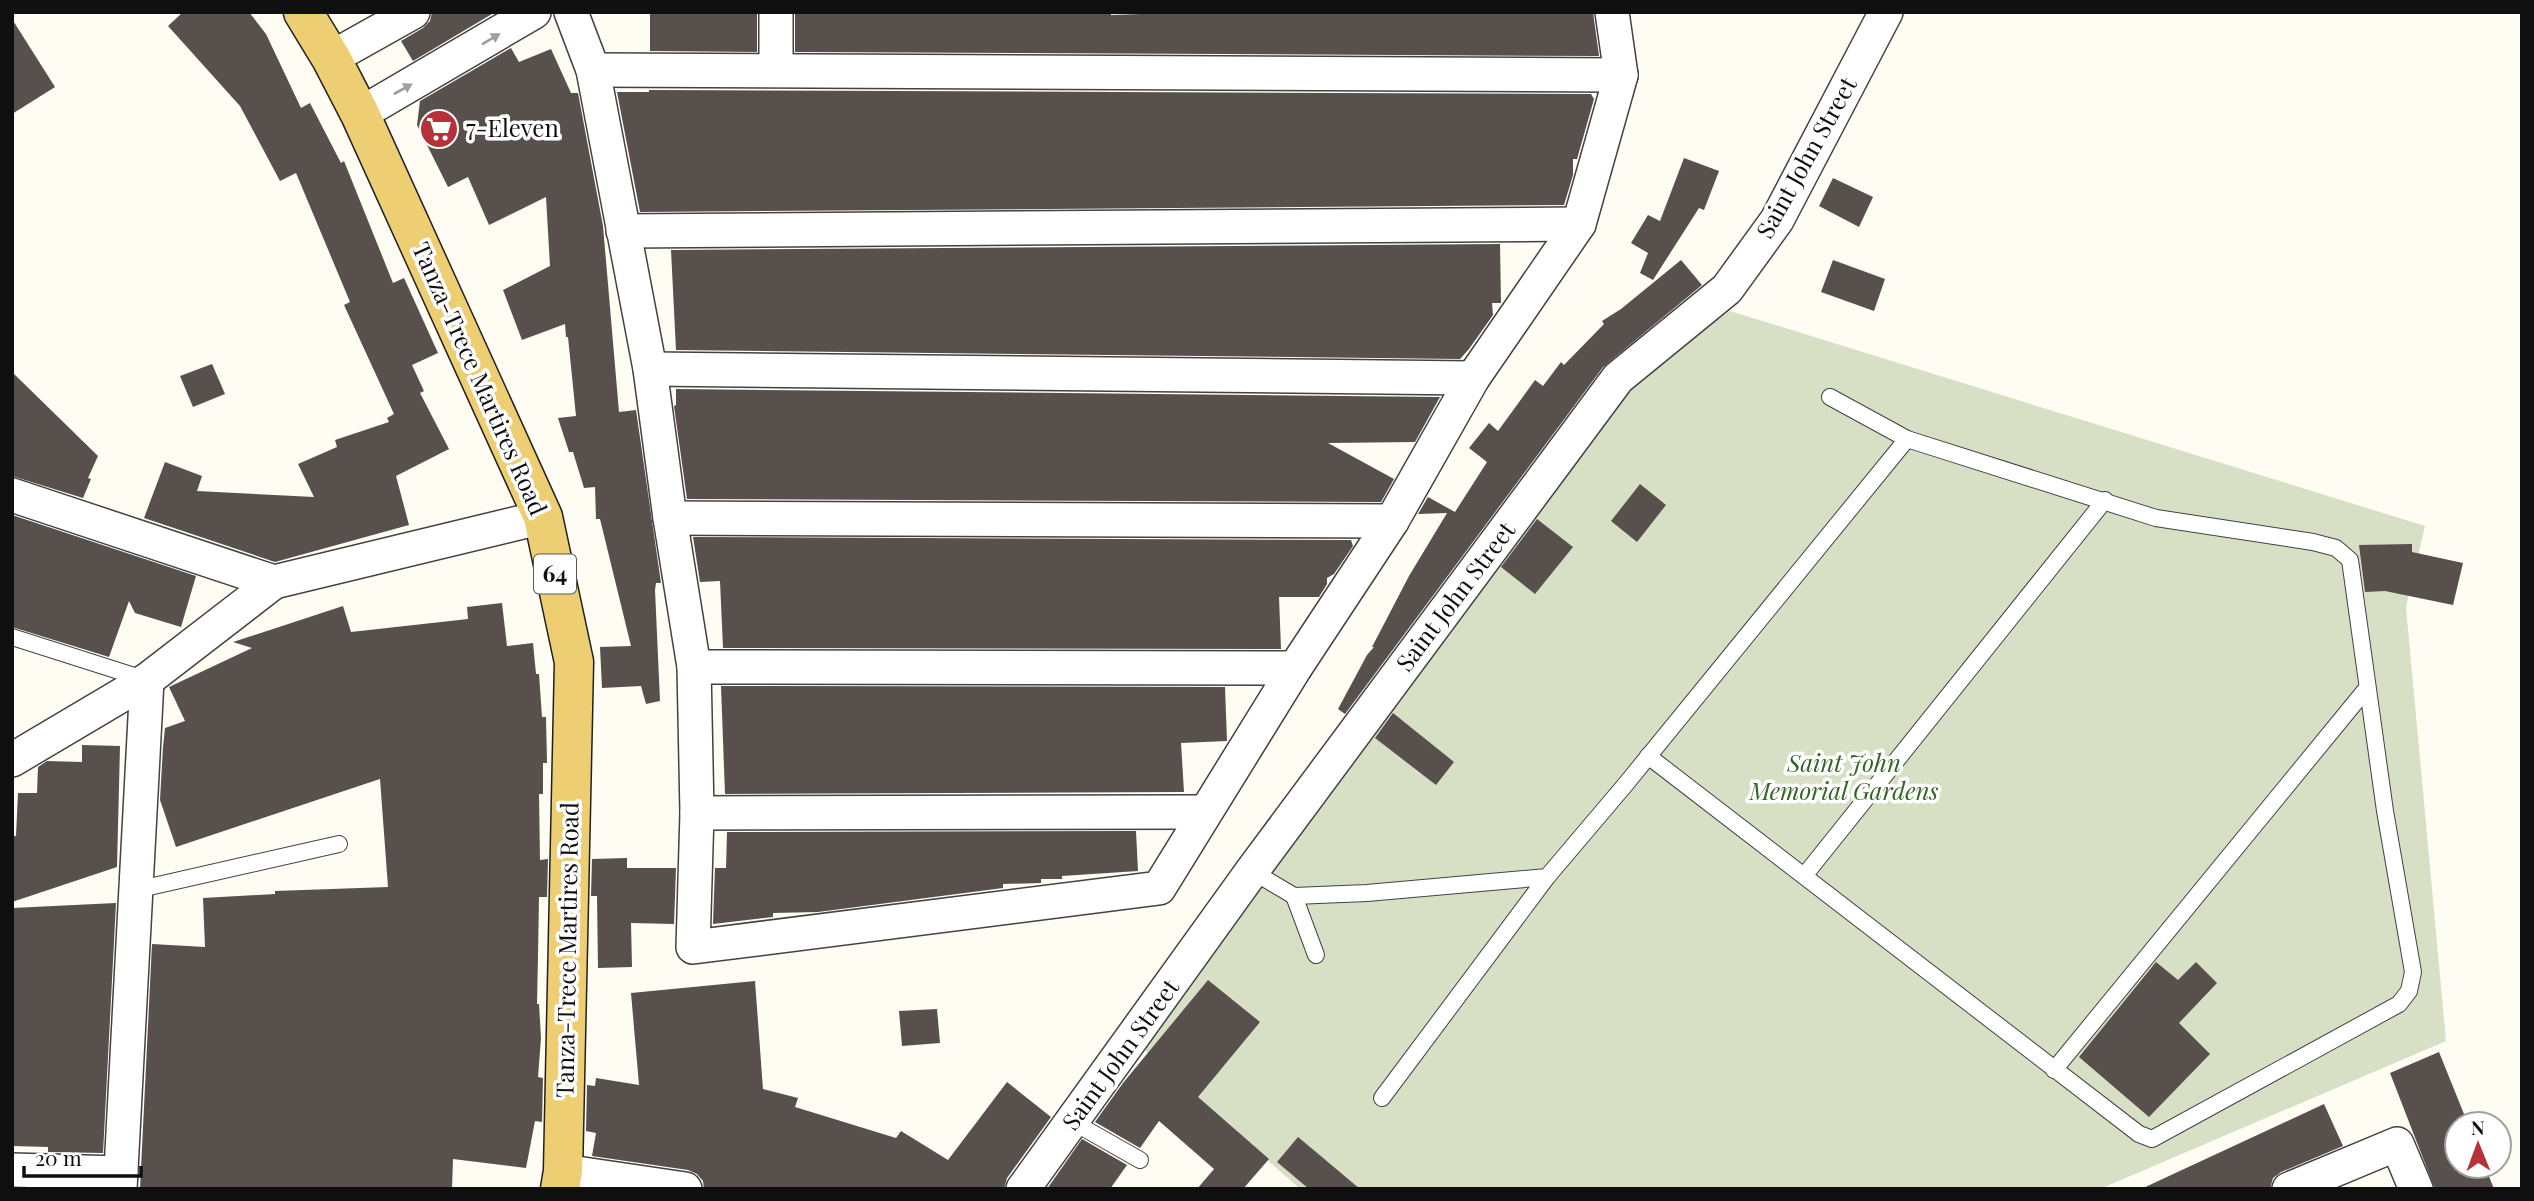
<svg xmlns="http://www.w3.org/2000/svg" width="2534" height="1201" font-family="'Playfair Display',serif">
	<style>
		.cemetery { fill: #d7e0c4 }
		.building { fill: #57504c }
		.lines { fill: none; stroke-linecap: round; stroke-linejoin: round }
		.lane-casing { stroke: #424242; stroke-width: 18 }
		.street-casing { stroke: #424242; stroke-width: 36 }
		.primary-casing { stroke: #202020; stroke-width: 41 }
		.lane { stroke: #fff; stroke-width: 16 }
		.street { stroke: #fff; stroke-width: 33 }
		.primary { stroke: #eece72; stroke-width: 38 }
		.oneway { fill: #9f9f9f }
		.labels { text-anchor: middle; stroke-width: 7; stroke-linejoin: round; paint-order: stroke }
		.shield { fill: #fff; stroke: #575757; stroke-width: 2 }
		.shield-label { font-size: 23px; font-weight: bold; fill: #0f0f0f }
		.poi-label { font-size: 24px; fill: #0f0f0f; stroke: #fff; text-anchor: start }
		.street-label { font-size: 24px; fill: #0f0f0f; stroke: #fff }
		.park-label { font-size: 24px; font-style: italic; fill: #326324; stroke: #fff }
	</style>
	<rect width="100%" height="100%" fill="#fefcf3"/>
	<polygon class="cemetery" points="1730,311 2425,526 2406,607 2446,1041 2100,1189 1300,1189 1139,1045 1616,391"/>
	<g class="building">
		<polygon points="183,12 249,12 266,34 301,108 310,103 341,163 344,161 393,283 404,278 438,353 412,365 424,391 420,393 449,449 396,476 409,525 275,562 144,518 165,462 202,476 197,491 314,497 298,464 337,447 335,440 389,422 387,418 394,414 344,305 350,302 296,173 280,181 240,106 168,26"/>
		<polygon points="432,12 491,12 492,14 413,61 401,41 423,28 430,21"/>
		<polygon points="650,12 757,12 757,52 650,51"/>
		<polygon points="795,12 1111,12 1111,15 1202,12 1247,12 1247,14 1308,12 1593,12 1599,56 795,52"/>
		<polygon points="12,19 55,87 12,114"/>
		<polygon points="511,48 519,62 551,49 571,93 578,93 603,226 619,412 636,410 661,583 656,583 655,590 660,701 646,704 641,686 602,688 600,647 631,646 600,519 596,519 595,487 584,488 573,452 569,452 558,418 576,416 568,337 566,337 565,324 522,340 503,290 550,266 546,197 489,225 468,177 448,187 417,125 420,101"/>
		<polygon points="649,90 1591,94 1594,99 1577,159 1573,159 1573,175 1564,205 640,212 617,92 649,92"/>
		<polygon points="1684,158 1719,171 1704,210 1699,208 1653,280 1640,273 1648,253 1631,243 1648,215 1660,221"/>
		<polygon points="1833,178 1873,197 1859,227 1819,206"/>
		<polygon points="1500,244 1501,303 1492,303 1493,315 1469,349 1460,359 676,350 671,250"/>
		<polygon points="1681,260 1702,285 1603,367 1345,714 1338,709 1367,655 1374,647 1372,647 1409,576 1447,513 1418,514 1428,497 1455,512 1487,462 1469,448 1489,423 1498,431 1535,380 1543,386 1561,362 1564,365 1604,324 1602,321 1621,309"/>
		<polygon points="1833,260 1885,279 1874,311 1821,292"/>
		<polygon points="212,364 225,394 193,407 180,376"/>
		<polygon points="12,372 98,456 88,478 91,479 83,498 12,476"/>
		<polygon points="676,389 1440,397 1415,442 1328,443 1394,479 1381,502 687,499 674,406 676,405"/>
		<polygon points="1640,484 1666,505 1637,542 1611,521"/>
		<polygon points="12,515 196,576 181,627 135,613 129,601 109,657 12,627"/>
		<polygon points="1537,519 1573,547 1535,594 1501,567"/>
		<polygon points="693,537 1351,540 1353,546 1334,574 1327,578 1327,584 1319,597 1279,597 1281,649 723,648 720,581 700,582"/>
		<polygon points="2412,544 2412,552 2463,563 2453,605 2385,591 2365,592 2359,545"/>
		<polygon points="502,603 507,646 533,643 536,674 539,674 542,717 546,717 547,763 543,763 543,794 539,794 540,860 548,859 547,897 539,897 538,956 537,1004 539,1004 541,1038 538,1077 543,1078 542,1122 535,1121 526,1168 453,1159 452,1189 140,1189 152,944 205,947 203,898 275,894 275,891 388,887 380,779 176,847 160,800 163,747 165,728 185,721 169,687 252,648 233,642 343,606 351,632 468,619 467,607"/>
		<polygon points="721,686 1225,687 1227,741 1181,743 1184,792 725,794"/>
		<polygon points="1393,713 1454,762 1436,785 1375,738"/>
		<polygon points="82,745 120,746 117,867 12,902 12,836 16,836 18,793 37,793 38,767 47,761 82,762"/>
		<polygon points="1136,831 1138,871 1062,876 1062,879 1041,879 1041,883 1003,884 1003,888 818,912 773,913 773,917 713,924 715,868 726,868 727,832"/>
		<polygon points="627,858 627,868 676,868 674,924 631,923 632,967 598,968 597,896 591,896 592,859"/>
		<polygon points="116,903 103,1153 48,1152 48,1147 12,1146 12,908"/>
		<polygon points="2156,962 2178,980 2196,962 2217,983 2179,1023 2210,1054 2149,1117 2079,1057"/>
		<polygon points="1208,980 1260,1022 1198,1097 1269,1159 1243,1189 1197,1189 1214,1169 1159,1121 1140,1148 1095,1122 1123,1083"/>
		<polygon points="755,981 763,1089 798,1098 795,1107 896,1138 901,1131 948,1160 1007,1082 1051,1117 1007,1178 1004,1189 704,1189 703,1181 697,1174 688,1170 592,1156 596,1133 586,1131 587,1085 595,1086 596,1078 639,1085 631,993"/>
		<polygon points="937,1009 940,1043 902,1046 899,1011"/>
		<polygon points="2439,1052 2468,1124 2457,1124 2457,1166 2485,1166 2494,1189 2435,1189 2390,1073"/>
		<polygon points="2324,1104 2343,1146 2281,1172 2273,1178 2270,1189 2141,1189"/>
		<polygon points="1298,1137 1316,1152 1360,1189 1309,1189 1277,1162"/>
		<polygon points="1082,1139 1127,1165 1110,1189 1047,1189"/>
	</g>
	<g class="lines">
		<defs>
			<g id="lane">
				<polyline points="12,637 147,680"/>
				<polyline points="1648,756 2139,1134 2152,1139 2399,1004 2409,991 2413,972 2385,811 2350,560 2336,548 2313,542 2156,518 1907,439 1830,397"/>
				<polyline points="1252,871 1294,896 1367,893 1547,877 1625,785 1907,439"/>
				<polyline points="1804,876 2105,500"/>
				<polyline points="136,890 339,844"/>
				<polyline points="1294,896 1316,955"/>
				<polyline points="2054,1070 2367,688"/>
				<polyline points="1382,1098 1547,877"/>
				<polyline points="1073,1122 1140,1160"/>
			</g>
			<g id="street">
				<polyline points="571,12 593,70 650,369 670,518 694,667 697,813 693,947 1159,888 1295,668 1392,521 1473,378 1579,224 1621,75 1612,12"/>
				<polyline points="776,12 776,69"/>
				<polyline points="331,58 413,12"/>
				<polyline points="593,70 1621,75"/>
				<polyline points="360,114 534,12"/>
				<polyline points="623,231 1579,224"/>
				<polyline points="650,369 1473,378"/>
				<polyline points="12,495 274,582"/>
				<polyline points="670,518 1392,521"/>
				<polyline points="694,667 1295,668"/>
				<polyline points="12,760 147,680 274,582 543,517"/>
				<polyline points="697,813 1205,812"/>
				<polyline points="12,1170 121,1173"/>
				<polyline points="563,1171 685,1189"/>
				<polyline points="120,1189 147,680"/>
				<polyline points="1023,1189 1252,871 1618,378 1727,289 1777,220 1886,12"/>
				<polyline points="2289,1189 2397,1144 2416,1189"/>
			</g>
			<polyline id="primary" points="303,12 331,58 360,114 543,517 574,662 563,1171 560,1189"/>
		</defs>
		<use href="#lane" class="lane-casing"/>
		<use href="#street" class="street-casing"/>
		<use href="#primary" class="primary-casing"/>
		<use href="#lane" class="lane"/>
		<use href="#street" class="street"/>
		<use href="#primary" class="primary"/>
	</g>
	<defs><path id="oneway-solid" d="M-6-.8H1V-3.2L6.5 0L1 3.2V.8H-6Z" transform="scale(1.75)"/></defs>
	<g class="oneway">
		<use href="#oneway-solid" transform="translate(491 39) rotate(-31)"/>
		<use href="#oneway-solid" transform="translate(403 89) rotate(-29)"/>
	</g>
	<defs>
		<symbol id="supermarket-disc" viewBox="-11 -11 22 22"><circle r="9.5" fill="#b63139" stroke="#fff"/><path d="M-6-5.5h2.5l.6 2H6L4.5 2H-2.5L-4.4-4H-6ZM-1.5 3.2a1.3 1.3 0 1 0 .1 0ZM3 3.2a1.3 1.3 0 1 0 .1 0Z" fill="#fff"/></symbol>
	</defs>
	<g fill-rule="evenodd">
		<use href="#supermarket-disc" x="417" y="107" width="44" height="44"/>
	</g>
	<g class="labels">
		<rect class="shield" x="534" y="554.5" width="42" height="39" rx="5"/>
		<g class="shield-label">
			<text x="555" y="582">64</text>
		</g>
		<g class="poi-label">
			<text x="466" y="137">7-Eleven</text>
		</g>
		<g class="street-label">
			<text transform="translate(1807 158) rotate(-61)" y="8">Saint John Street</text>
			<text transform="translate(479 379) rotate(66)" y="8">Tanza-Trece Martires Road</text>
			<text transform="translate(1456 597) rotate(-53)" y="8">Saint John Street</text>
			<text transform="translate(568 950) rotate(-89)" y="8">Tanza-Trece Martires Road</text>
			<text transform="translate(1121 1055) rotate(-54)" y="8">Saint John Street</text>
		</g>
		<g class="park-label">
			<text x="1844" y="772">Saint John<tspan x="1844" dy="28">Memorial Gardens</tspan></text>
		</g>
	</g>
	<rect width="2534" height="1201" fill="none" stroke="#0f0f0f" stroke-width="28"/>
	<g transform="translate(2478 1145) rotate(359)"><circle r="33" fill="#ffffff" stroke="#9f9f9f" stroke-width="2"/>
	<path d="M0-5L12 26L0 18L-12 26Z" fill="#b63139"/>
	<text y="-10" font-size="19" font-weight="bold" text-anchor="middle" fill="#0f0f0f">N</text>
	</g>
	<path d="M24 1166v10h117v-10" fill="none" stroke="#0f0f0f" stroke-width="3.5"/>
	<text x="35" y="1166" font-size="21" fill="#0f0f0f" stroke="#ffffff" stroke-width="5" paint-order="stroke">20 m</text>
</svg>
